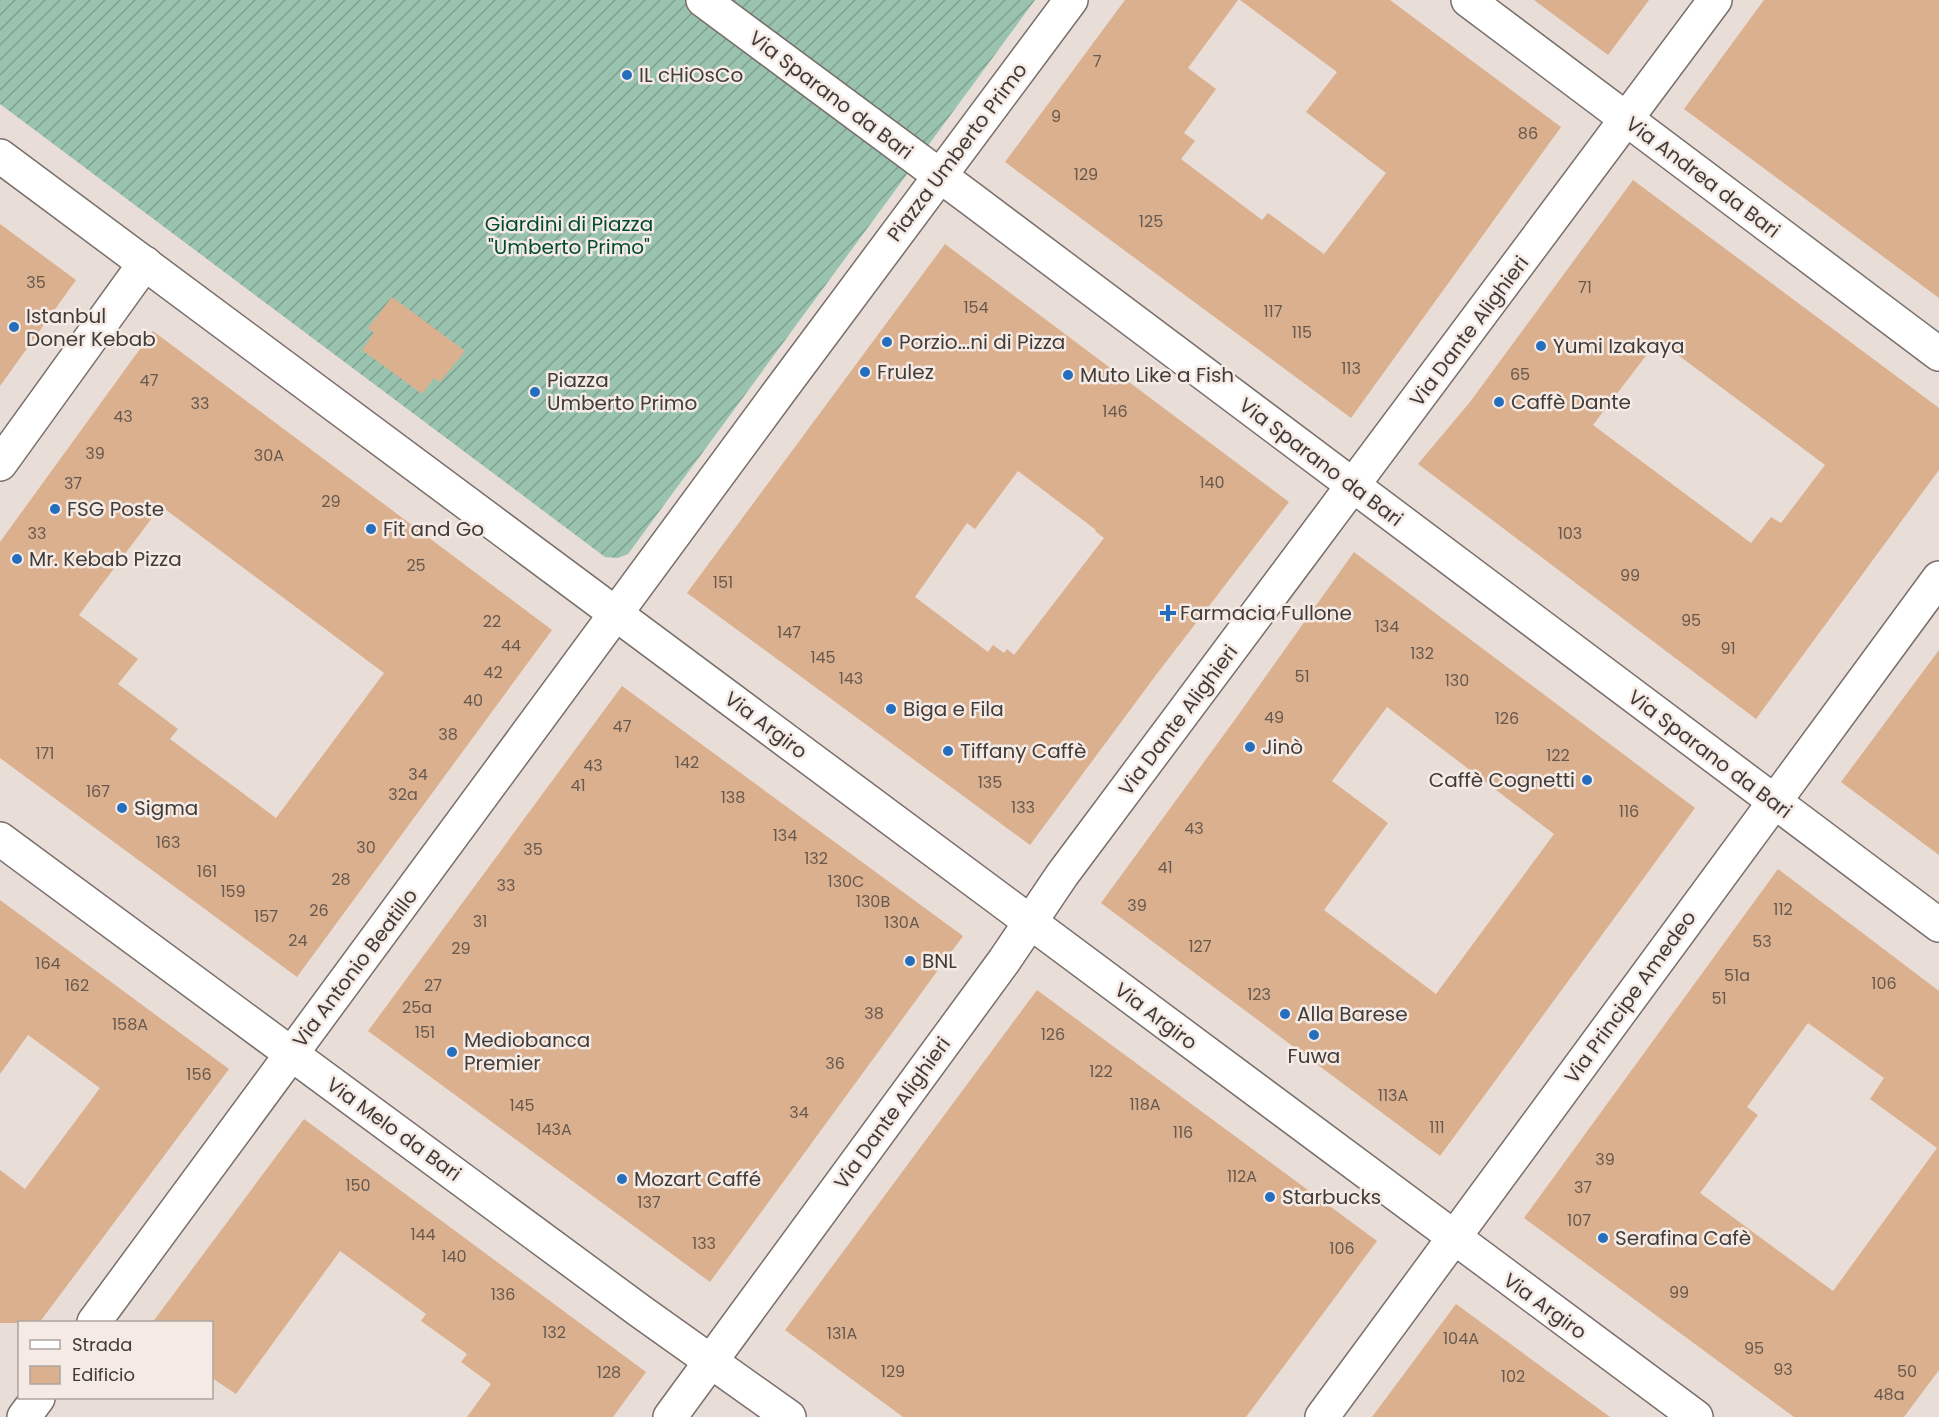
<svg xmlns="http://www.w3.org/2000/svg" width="1939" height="1417" font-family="Poppins,sans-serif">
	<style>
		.garden { fill: url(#garden-furrows) }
		.building { fill: #dbb08f; fill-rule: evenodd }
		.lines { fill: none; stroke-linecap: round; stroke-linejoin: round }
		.minor-casing { stroke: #796e69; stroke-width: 36 }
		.minor { stroke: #fff; stroke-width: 33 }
		.poi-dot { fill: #256ebe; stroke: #f6eae4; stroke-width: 2 }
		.labels { text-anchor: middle; stroke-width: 5; stroke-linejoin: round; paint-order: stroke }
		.number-label { font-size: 16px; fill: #67594e }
		.poi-label { font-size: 20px; fill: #403c39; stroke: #f6eae4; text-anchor: start }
		.street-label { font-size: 20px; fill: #403c39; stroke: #f6eae4 }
		.park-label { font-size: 20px; fill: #004b34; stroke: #f6eae4 }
	</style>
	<defs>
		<pattern id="garden-furrows" width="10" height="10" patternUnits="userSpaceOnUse" patternTransform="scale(1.5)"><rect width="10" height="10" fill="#99c3af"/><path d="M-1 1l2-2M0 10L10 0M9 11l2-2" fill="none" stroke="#7ea08f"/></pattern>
	</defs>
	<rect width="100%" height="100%" fill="#e9ddd7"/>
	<polygon class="garden" points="0,0 1035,0 628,554 618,558 605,557 0,104"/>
	<g class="building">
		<polygon points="1125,0 1238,0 1188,68 1216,89 1184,133 1195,141 1181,159 1262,220 1268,213 1324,254 1386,173 1306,112 1337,72 1240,0 1390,0 1561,127 1351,418 1005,162"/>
		<polygon points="1534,0 1649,0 1608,55"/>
		<polygon points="1764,0 1939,0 1939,298 1684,109"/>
		<path d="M1633 180 1939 408V470L1756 719 1418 464 1470 402ZM1658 340 1825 465 1781 523 1771 517 1751 543 1593 425Z"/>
		<polygon points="0,224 76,280 0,386"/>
		<path d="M945 244 1289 502 1156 675 1030 845 687 593ZM1018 471 1096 530 1095 531 1104 538 1014 655 1007 649 1004 653 993 645 988 652 915 597 967 523 975 529Z"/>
		<polygon points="392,297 465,351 440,382 434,378 422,394 362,350 374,333 368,328"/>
		<path d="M153 331 552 630 297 977 0 758V542ZM161 506 384 673 276 818 170 739 178 729 118 684 138 659 79 615Z"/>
		<path d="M1354 552 1695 808 1440 1156 1101 903 1239 714ZM1387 707 1554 834 1436 994 1324 910 1388 823 1332 781Z"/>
		<polygon points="1939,650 1939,855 1841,782"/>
		<polygon points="622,686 963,936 710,1282 368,1031"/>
		<path d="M1778 869 1939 991V1370L1904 1417H1794L1524 1218ZM1808 1023 1884 1078 1870 1099 1937 1148 1833 1291 1700 1193 1758 1115 1747 1107Z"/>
		<polygon points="0,900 229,1069 39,1323 0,1323 0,1170 25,1189 100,1088 28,1035 0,1074"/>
		<polygon points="1037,990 1377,1241 1246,1417 903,1417 785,1330"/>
		<polygon points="304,1119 646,1372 613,1417 467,1417 491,1384 461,1362 467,1354 421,1321 426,1314 340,1251 236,1394 212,1378 212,1323 152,1323"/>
		<polygon points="1456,1304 1610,1417 1372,1417"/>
	</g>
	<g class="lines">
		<defs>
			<g id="minor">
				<polyline points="703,0 970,198 1939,925"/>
				<polyline points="1468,0 1939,354"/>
				<polyline points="0,156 1696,1417"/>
				<polyline points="0,464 145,263"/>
				<polyline points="0,839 640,1311 789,1417"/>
				<polyline points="94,1322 779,392 1071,0"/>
				<polyline points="24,1417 38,1398"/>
				<polyline points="670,1417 1004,961 1062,875 1715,0"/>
				<polyline points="1322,1417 1939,578"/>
			</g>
		</defs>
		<use href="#minor" class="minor-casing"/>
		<use href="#minor" class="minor"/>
	</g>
	<g class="poi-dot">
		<circle cx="627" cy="75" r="6"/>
		<circle cx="14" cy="327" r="6"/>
		<circle cx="887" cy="342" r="6"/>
		<circle cx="1541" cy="346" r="6"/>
		<circle cx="865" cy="372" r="6"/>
		<circle cx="1068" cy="375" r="6"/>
		<circle cx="535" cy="392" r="6"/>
		<circle cx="1499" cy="402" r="6"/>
		<circle cx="55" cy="509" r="6"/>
		<circle cx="371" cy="529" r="6"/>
		<circle cx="17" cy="559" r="6"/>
		<path d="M1165 604h6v6h6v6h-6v6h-6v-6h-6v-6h6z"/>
		<circle cx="891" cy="709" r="6"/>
		<circle cx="1250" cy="747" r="6"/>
		<circle cx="948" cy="751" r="6"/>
		<circle cx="1587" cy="780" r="6"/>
		<circle cx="122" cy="808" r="6"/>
		<circle cx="910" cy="961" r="6"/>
		<circle cx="1285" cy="1014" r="6"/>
		<circle cx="1314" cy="1035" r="6"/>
		<circle cx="452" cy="1052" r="6"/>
		<circle cx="622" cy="1179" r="6"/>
		<circle cx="1270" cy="1197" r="6"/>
		<circle cx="1603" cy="1238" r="6"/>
	</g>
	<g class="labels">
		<g class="number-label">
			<text x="1097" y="67">7</text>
			<text x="1056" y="122">9</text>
			<text x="1528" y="139">86</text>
			<text x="1086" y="180">129</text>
			<text x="1151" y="227">125</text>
			<text x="36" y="288">35</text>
			<text x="1585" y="293">71</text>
			<text x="976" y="313">154</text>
			<text x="1273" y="317">117</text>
			<text x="1302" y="338">115</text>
			<text x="1351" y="374">113</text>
			<text x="1520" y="380">65</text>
			<text x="149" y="386">47</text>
			<text x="200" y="409">33</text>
			<text x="1115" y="417">146</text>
			<text x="123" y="422">43</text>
			<text x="95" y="459">39</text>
			<text x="269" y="461">30A</text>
			<text x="1212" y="488">140</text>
			<text x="73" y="489">37</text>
			<text x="331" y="507">29</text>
			<text x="37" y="539">33</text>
			<text x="1570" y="539">103</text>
			<text x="416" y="571">25</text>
			<text x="1630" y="581">99</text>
			<text x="723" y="588">151</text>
			<text x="1691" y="626">95</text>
			<text x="492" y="627">22</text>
			<text x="1387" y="632">134</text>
			<text x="789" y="638">147</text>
			<text x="511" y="651">44</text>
			<text x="1728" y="654">91</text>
			<text x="1422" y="659">132</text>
			<text x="823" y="663">145</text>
			<text x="493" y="678">42</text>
			<text x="1302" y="682">51</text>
			<text x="851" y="684">143</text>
			<text x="1457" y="686">130</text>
			<text x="473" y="706">40</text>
			<text x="1274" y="723">49</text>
			<text x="1507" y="724">126</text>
			<text x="622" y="732">47</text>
			<text x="448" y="740">38</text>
			<text x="45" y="759">171</text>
			<text x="1558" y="761">122</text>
			<text x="687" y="768">142</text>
			<text x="593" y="771">43</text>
			<text x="418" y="780">34</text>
			<text x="990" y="788">135</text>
			<text x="578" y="791">41</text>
			<text x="98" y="797">167</text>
			<text x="403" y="800">32a</text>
			<text x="733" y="803">138</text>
			<text x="1023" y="813">133</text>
			<text x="1629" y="817">116</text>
			<text x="1194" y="834">43</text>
			<text x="785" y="841">134</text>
			<text x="168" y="848">163</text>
			<text x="366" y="853">30</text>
			<text x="533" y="855">35</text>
			<text x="816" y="864">132</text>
			<text x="1165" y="873">41</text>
			<text x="207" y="877">161</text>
			<text x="341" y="885">28</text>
			<text x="846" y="887">130C</text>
			<text x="506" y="891">33</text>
			<text x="233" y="897">159</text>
			<text x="873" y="907">130B</text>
			<text x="1137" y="911">39</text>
			<text x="1783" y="915">112</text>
			<text x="319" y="916">26</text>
			<text x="266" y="922">157</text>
			<text x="480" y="927">31</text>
			<text x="902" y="928">130A</text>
			<text x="298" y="946">24</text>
			<text x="1762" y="947">53</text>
			<text x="1200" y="952">127</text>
			<text x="461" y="954">29</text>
			<text x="48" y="969">164</text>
			<text x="1737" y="981">51a</text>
			<text x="1884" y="989">106</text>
			<text x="77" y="991">162</text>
			<text x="433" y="991">27</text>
			<text x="1259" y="1000">123</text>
			<text x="1719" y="1004">51</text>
			<text x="417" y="1013">25a</text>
			<text x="874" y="1019">38</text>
			<text x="130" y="1030">158A</text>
			<text x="425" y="1038">151</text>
			<text x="1053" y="1040">126</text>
			<text x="835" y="1069">36</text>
			<text x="1101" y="1077">122</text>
			<text x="199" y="1080">156</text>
			<text x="1393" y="1101">113A</text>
			<text x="1145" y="1110">118A</text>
			<text x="522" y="1111">145</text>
			<text x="799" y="1118">34</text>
			<text x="1437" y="1133">111</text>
			<text x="554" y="1135">143A</text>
			<text x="1183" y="1138">116</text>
			<text x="1605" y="1165">39</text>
			<text x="1242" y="1182">112A</text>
			<text x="358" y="1191">150</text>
			<text x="1583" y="1193">37</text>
			<text x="649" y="1208">137</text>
			<text x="1579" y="1226">107</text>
			<text x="423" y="1240">144</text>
			<text x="704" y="1249">133</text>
			<text x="1342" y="1254">106</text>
			<text x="454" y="1262">140</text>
			<text x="1679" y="1298">99</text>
			<text x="503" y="1300">136</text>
			<text x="554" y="1338">132</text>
			<text x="842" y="1339">131A</text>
			<text x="1461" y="1344">104A</text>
			<text x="1754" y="1354">95</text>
			<text x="1783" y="1375">93</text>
			<text x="893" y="1377">129</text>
			<text x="1907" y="1377">50</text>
			<text x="609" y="1378">128</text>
			<text x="1513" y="1382">102</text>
			<text x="1889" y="1400">48a</text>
		</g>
		<g class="poi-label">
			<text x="639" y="82">IL cHiOsCo</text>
			<text x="26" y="323">Istanbul<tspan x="26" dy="23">Doner Kebab</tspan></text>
			<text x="899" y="349">Porzio...ni di Pizza</text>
			<text x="1553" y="353">Yumi Izakaya</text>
			<text x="877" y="379">Frulez</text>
			<text x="1080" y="382">Muto Like a Fish</text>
			<text x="547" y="387">Piazza<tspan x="547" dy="23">Umberto Primo</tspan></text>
			<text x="1511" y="409">Caffè Dante</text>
			<text x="67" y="516">FSG Poste</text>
			<text x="383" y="536">Fit and Go</text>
			<text x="29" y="566">Mr. Kebab Pizza</text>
			<text x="1180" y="620">Farmacia Fullone</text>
			<text x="903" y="716">Biga e Fila</text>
			<text x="1262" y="754">Jinò</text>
			<text x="960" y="758">Tiffany Caffè</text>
			<text x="1575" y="787" text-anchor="end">Caffè Cognetti</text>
			<text x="134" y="815">Sigma</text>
			<text x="922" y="968">BNL</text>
			<text x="1297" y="1021">Alla Barese</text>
			<text x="464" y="1047">Mediobanca<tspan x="464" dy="23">Premier</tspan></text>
			<text x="1314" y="1063" text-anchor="middle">Fuwa</text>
			<text x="634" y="1186">Mozart Caffé</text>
			<text x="1282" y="1204">Starbucks</text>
			<text x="1615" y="1245">Serafina Cafè</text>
		</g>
		<g class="street-label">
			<text transform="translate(831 95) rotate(37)" y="7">Via Sparano da Bari</text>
			<text transform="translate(957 152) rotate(-53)" y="7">Piazza Umberto Primo</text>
			<text transform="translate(1703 177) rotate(37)" y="7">Via Andrea da Bari</text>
			<text transform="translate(1469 331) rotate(-53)" y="7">Via Dante Alighieri</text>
			<text transform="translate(1321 462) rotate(37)" y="7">Via Sparano da Bari</text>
			<text transform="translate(1178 720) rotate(-53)" y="7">Via Dante Alighieri</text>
			<text transform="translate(766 725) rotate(37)" y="7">Via Argiro</text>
			<text transform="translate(1710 754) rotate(37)" y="7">Via Sparano da Bari</text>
			<text transform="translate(355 968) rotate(-53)" y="7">Via Antonio Beatillo</text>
			<text transform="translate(1630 997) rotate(-54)" y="7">Via Principe Amedeo</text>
			<text transform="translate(1156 1016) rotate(37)" y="7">Via Argiro</text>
			<text transform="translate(892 1113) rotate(-54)" y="7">Via Dante Alighieri</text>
			<text transform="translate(394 1129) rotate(36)" y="7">Via Melo da Bari</text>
			<text transform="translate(1545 1306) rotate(36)" y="7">Via Argiro</text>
		</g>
		<g class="park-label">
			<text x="569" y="231">Giardini di Piazza<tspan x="569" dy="23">"Umberto Primo"</tspan></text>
		</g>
	</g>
	<rect x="18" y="1321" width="195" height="78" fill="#f6eae4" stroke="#ada4a0" stroke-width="1.5"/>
	<rect x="30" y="1340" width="30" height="9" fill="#ffffff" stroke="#ada4a0" stroke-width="1.5"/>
	<text x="72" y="1351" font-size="18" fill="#403c39">Strada</text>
	<rect x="30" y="1366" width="30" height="18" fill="#dbb08f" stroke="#ada4a0" stroke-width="1.5"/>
	<text x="72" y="1381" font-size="18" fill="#403c39">Edificio</text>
</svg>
